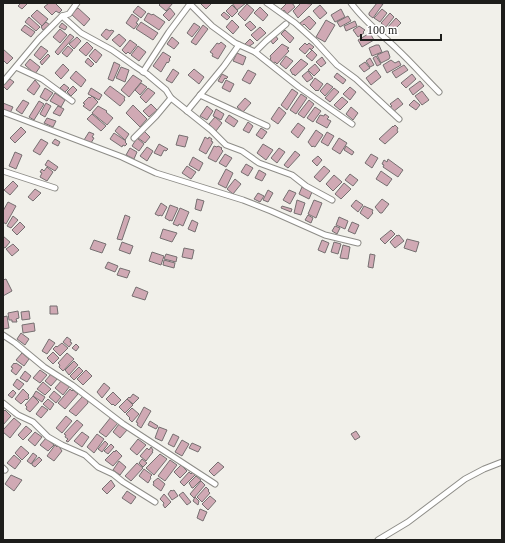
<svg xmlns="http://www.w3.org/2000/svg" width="505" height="543" font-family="Georgia,serif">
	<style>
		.building { fill: #d0a9b4; stroke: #756f70 }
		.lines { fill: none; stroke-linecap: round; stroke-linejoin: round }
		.minor-casing { stroke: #8e8d88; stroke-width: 7 }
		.minor { stroke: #fff; stroke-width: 5 }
	</style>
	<rect width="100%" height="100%" fill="#f1f0ea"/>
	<g class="building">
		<polygon points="21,3 28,3 22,9 18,6"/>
		<polygon points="49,3 55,3 62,10 59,13 56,11 52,15 44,7"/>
		<polygon points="161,3 173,3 166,11 159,5"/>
		<polygon points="200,3 212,3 206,9"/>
		<polygon points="232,3 246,3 237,10"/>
		<polygon points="287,3 292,3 295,7 287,14 284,10 282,12 280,10"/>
		<polygon points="301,3 312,4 298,18 293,11"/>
		<polygon points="377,3 383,4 373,18 369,15 369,13"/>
		<polygon points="247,4 254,10 245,21 238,14"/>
		<polygon points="232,5 238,11 232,17 226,11"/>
		<polygon points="320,5 327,13 320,19 313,11"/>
		<polygon points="138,6 146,12 141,18 133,12"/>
		<polygon points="260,7 268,15 263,21 254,13"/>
		<polygon points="78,8 90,19 84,26 71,14"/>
		<polygon points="170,8 175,14 169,21 163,15"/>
		<polygon points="341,9 345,17 335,22 331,15"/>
		<polygon points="382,9 387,13 380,22 374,18"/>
		<polygon points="37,10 48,19 42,26 31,16"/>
		<polygon points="224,12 230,17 227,20 221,15"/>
		<polygon points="148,13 152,15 153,14 165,22 159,30 144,20"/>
		<polygon points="390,13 394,17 386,27 381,23"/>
		<polygon points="132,14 139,19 136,23 138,24 134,29 126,23"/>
		<polygon points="309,16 316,23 310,30 304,24 302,26 300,23"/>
		<polygon points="348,16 351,21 340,27 337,22"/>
		<polygon points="29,17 40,27 36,31 25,22"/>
		<polygon points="396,18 401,23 390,34 388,31 389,29 387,28"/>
		<polygon points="232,20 239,27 233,34 226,27"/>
		<polygon points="326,20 335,25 325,42 316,37"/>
		<polygon points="250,21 256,27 251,31 245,25"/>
		<polygon points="355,21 357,26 346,31 344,26"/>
		<polygon points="46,22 50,25 43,30 41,27"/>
		<polygon points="141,22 158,33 153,40 136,29"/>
		<polygon points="62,23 67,27 65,30 59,27"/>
		<polygon points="194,23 200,27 192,37 187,33"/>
		<polygon points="25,25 35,32 31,37 21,30"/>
		<polygon points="203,25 208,29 196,45 191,42"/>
		<polygon points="359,26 365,30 363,32 364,33 358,37 353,30"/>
		<polygon points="260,27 266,33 257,41 251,35"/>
		<polygon points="60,29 67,35 60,43 53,37"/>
		<polygon points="106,29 110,31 111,30 114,31 107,40 101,35"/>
		<polygon points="285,30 294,38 290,43 281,34"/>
		<polygon points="370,33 374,40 362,47 358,40"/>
		<polygon points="70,34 74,37 58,55 55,52"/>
		<polygon points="119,34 126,40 120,47 112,40"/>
		<polygon points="275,35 278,39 273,44 270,40"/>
		<polygon points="77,37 81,41 74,49 69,44"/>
		<polygon points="172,37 179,43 174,49 167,44"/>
		<polygon points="250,39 254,43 248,47 245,44"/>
		<polygon points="130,40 137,45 130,54 128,52 126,54 122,50"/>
		<polygon points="87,42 93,48 86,56 79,50"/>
		<polygon points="221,42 226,46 218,59 212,56 213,54 210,52 217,43 219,44"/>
		<polygon points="305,43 307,45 309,43 314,47 311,50 310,48 305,54 299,49"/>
		<polygon points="282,44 289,48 287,49 289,51 277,64 275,62 273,63 270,59 271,58 270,56"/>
		<polygon points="376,45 379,45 382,52 372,56 369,48"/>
		<polygon points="41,46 48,51 40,60 34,55"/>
		<polygon points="68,46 73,50 67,57 62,53"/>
		<polygon points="138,46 146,52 139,61 131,55"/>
		<polygon points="3,49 13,58 7,64 3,60"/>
		<polygon points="95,49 102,55 96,63 89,56"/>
		<polygon points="312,50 317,55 312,61 306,56"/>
		<polygon points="386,51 388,51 390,57 389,59 381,63 377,55"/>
		<polygon points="163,52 171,57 169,59 170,60 168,63 167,62 161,72 153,66"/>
		<polygon points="237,53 246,57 243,65 233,61"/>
		<polygon points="48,54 50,56 42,65 40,62"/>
		<polygon points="286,56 293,61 286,69 280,64"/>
		<polygon points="376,56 381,64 377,66 373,58"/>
		<polygon points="322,57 326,63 321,67 316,62"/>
		<polygon points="88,58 94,64 91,67 85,62"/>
		<polygon points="370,58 374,65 370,67 366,61"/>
		<polygon points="30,59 40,67 35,74 25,65"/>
		<polygon points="301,59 308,64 295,76 294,74 293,75 290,70"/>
		<polygon points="391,60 395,63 399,61 401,65 387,73 383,65"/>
		<polygon points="114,62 120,65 113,81 108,79"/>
		<polygon points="365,62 370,68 364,72 359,66"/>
		<polygon points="63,64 69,70 61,79 55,73"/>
		<polygon points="315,64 320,70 314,76 308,70"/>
		<polygon points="404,65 408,70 396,78 392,72"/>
		<polygon points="121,67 129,70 125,82 116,78"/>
		<polygon points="173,69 179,73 172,83 166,80"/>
		<polygon points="194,69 204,77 199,84 188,75"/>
		<polygon points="248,70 256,74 250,84 242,80"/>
		<polygon points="376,70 381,77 371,85 366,78"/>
		<polygon points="76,71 86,80 81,87 70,78"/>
		<polygon points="308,71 313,78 307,82 302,76"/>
		<polygon points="337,73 346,80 343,84 334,77"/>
		<polygon points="222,74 228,77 226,79 225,78 222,83 218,81"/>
		<polygon points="412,74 416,79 406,88 401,83"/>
		<polygon points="133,75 142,81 129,97 121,90"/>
		<polygon points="315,78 323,84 318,91 317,90 316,91 310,85"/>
		<polygon points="10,79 14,82 7,90 3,86"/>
		<polygon points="35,80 40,86 34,95 27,90"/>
		<polygon points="226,80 234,84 230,92 222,88"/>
		<polygon points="420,81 424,86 413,95 409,89"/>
		<polygon points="141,83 147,87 140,95 135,90"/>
		<polygon points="327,83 333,87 325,96 320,91"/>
		<polygon points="64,84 69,88 65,92 60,88"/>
		<polygon points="73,86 77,90 71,96 67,92"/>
		<polygon points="110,86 125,97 124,99 125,100 120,106 104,93"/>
		<polygon points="350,87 356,92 350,100 343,94"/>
		<polygon points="45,88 53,93 47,101 40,97"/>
		<polygon points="91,88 102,95 99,100 88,94"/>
		<polygon points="148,88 155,93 146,103 140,97"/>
		<polygon points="334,88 339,92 330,102 325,98"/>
		<polygon points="292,89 298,93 287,110 281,105"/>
		<polygon points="422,91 429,100 422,105 415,96"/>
		<polygon points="55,93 65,100 61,107 50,101"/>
		<polygon points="301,94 307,98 296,114 290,110"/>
		<polygon points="92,96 98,102 90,111 83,106 85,104 83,103 89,97 90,98"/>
		<polygon points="342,97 348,102 340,110 334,105"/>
		<polygon points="245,98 251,103 243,112 237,107"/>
		<polygon points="398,98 403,104 393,112 390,107 392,106 390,104"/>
		<polygon points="23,100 29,103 22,114 16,110"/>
		<polygon points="309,100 314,104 304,118 298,114"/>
		<polygon points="414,100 420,105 416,110 409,105"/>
		<polygon points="39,101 44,104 34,120 29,117"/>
		<polygon points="3,103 13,107 10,113 3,110"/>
		<polygon points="46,103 51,106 45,117 40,114"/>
		<polygon points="151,104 157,110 149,117 143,111"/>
		<polygon points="133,105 147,119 140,127 126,113"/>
		<polygon points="58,106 64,109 60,116 53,113"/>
		<polygon points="98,106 107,111 106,112 113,118 107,125 92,113"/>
		<polygon points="207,106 213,111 207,120 200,116"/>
		<polygon points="279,107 286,113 278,124 271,119"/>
		<polygon points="315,107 321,111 313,122 307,118"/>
		<polygon points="351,107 358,113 353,120 346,114"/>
		<polygon points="216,109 224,114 221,120 213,116"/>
		<polygon points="92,114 106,126 101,131 87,119"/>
		<polygon points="325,114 329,117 327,119 331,121 327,128 316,122 320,115 324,116"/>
		<polygon points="229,115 238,121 234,127 225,121"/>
		<polygon points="215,117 222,123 216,131 209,124"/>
		<polygon points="47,118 56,121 53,127 44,123"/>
		<polygon points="248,122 253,126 249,133 243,130"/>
		<polygon points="298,123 305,128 298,138 291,132"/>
		<polygon points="395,125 398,128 397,130 398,132 385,144 379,139 393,126 393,127"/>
		<polygon points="119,126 129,134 125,140 115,131"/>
		<polygon points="21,127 26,132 15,143 10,138"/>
		<polygon points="261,128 267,132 262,139 256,135"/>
		<polygon points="316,130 323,135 315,147 313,146 312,147 308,142"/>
		<polygon points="144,131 150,137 145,143 138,138"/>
		<polygon points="89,132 94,134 92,137 94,138 91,143 84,140"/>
		<polygon points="327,132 334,136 328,146 321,142"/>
		<polygon points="114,133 126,141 125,142 127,144 125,146 123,145 122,147 110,139"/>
		<polygon points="179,135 188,137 185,147 176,145"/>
		<polygon points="205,137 208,139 209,137 212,139 211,141 213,142 206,154 199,150"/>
		<polygon points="137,138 144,144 139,151 132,146"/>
		<polygon points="339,138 347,143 340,154 332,149"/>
		<polygon points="41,139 48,143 40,155 33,151"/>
		<polygon points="55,139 60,142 58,146 52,143"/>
		<polygon points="159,144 168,149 166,151 164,150 161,156 154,153"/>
		<polygon points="263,144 273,150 266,160 257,153"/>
		<polygon points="214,146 217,147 218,146 222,148 221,149 223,151 216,162 208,158"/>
		<polygon points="346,146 354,152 352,155 344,150"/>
		<polygon points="147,147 153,151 147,161 140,156"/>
		<polygon points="130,148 137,152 134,159 126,155"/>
		<polygon points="279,148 285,152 277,163 271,158"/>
		<polygon points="295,151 300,155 288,168 284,165"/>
		<polygon points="15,152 22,155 16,169 9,166"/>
		<polygon points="225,154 232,158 226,167 219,163"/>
		<polygon points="371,154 378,158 372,168 365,163"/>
		<polygon points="318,156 322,160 317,166 312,161"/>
		<polygon points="193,157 203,163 199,171 189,165"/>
		<polygon points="388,159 403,170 398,177 383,167 384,165 382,164 384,160 387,162"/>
		<polygon points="48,160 58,167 55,171 45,165"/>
		<polygon points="246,164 253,168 248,176 241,172"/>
		<polygon points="187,166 196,172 191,179 182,173"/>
		<polygon points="324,166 330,171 320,182 314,177"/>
		<polygon points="47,167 53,172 47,181 40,177 42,173 40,172 42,169 44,171"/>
		<polygon points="226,169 233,173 226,188 218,184"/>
		<polygon points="259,170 266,174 262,181 255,178"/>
		<polygon points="381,171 392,179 387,186 376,179"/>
		<polygon points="350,174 358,180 353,186 345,180"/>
		<polygon points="334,175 342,182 333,191 326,184"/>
		<polygon points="235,179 241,184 233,194 227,189"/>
		<polygon points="13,181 18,186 10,195 4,190"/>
		<polygon points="344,183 351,189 341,199 335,194"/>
		<polygon points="302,187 312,192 309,199 299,194"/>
		<polygon points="35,189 41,193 33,201 28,197"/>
		<polygon points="268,190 273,193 268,202 263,200"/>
		<polygon points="289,190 296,193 290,204 283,200"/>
		<polygon points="258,193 264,196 260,202 254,199"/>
		<polygon points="197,199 204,201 201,211 195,209"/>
		<polygon points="382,199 389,204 382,213 380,213 375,207"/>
		<polygon points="297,200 305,203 301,215 294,213"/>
		<polygon points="314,200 322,203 316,218 308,214"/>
		<polygon points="356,200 363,205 358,212 351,206"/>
		<polygon points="8,202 16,206 6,224 3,222 3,211"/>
		<polygon points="161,203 167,207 162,216 160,215 159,216 155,214"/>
		<polygon points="170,205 178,208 172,221 170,220 170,221 165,218"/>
		<polygon points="282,206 292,209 291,212 281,208"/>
		<polygon points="364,206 373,210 372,212 373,213 368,219 360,213"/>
		<polygon points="180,208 189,212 183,226 179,224 178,226 173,224"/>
		<polygon points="125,215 130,217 122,240 117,239"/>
		<polygon points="308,215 313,218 311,223 305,220"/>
		<polygon points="13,216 18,220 11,228 7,226"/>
		<polygon points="339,217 348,221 345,229 336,225"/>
		<polygon points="192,220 198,223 195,232 188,229"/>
		<polygon points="20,222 25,227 17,235 12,230"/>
		<polygon points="352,222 359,225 355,234 348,231"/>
		<polygon points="335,226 340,228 337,234 332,231"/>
		<polygon points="163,229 177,233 172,242 160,238"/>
		<polygon points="391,230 395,234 385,244 380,239"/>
		<polygon points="397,235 397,236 399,235 404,241 395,248 390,242"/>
		<polygon points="3,236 10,242 5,248 3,247"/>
		<polygon points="407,239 419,242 416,252 404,248"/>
		<polygon points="94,240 106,244 102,253 90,249"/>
		<polygon points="322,240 329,243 325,253 318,250"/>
		<polygon points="122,242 133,246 130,254 119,250"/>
		<polygon points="334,242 341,244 338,254 331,252"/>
		<polygon points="13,244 19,250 12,256 6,249"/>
		<polygon points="343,245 350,247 348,259 340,258"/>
		<polygon points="184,248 194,250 192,259 182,257"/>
		<polygon points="152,252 164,256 161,265 149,261"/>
		<polygon points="166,254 177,257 176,262 164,259"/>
		<polygon points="370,254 375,255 373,268 368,267"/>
		<polygon points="164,260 175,263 174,268 163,265"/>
		<polygon points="108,262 118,266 115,272 105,268"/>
		<polygon points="120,268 130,271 127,278 117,275"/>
		<polygon points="6,279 12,291 3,296 3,280"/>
		<polygon points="136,287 148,292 145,300 132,296"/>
		<polygon points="50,306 57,306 58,314 50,314"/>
		<polygon points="18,311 19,318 16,319 17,322 12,322 12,320 9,320 8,313"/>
		<polygon points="29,311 30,319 22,320 21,312"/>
		<polygon points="7,316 9,328 3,329 3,317"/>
		<polygon points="34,323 35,331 23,333 22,325"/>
		<polygon points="21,333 29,339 25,345 17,339"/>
		<polygon points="67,337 71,340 70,342 72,343 69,347 63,342"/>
		<polygon points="49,339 55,343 47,354 42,351"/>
		<polygon points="62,343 68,348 60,356 53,349 56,346 57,347"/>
		<polygon points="76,344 79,347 76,351 72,348"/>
		<polygon points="53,352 59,358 53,364 47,358"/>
		<polygon points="22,353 29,359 24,366 16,360"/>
		<polygon points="67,353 74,359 63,371 59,367 60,365 58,363"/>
		<polygon points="74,361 78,365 69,375 65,370"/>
		<polygon points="14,363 15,364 16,363 22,367 16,375 11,371 13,368 11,367"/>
		<polygon points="79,367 83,371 74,380 70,376"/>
		<polygon points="40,370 47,375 40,383 33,378"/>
		<polygon points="86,370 92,376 83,385 77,379"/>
		<polygon points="25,371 31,376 27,382 20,378"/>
		<polygon points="51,374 53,376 54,374 58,378 51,386 45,381"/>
		<polygon points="17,379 24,384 19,390 13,385"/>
		<polygon points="62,380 70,386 63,395 55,388"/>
		<polygon points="43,382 51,389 45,395 37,389"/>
		<polygon points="104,383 110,388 102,398 97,392"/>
		<polygon points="23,389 29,395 28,396 29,398 27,400 26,399 21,404 15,399"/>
		<polygon points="70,389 72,391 73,390 78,394 65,409 58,403"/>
		<polygon points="13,390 16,393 12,398 8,395"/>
		<polygon points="36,391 45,397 42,402 33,396"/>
		<polygon points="54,391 61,397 56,403 49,397"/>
		<polygon points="113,392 121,400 115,406 113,404 112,405 106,399"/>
		<polygon points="133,394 139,398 133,404 127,399 129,397 130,398"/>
		<polygon points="33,396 39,402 30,412 26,409 27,407 25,405"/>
		<polygon points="83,396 87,399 88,403 76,416 69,411"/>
		<polygon points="48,399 54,404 50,410 43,404"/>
		<polygon points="127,399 133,405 125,413 119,407"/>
		<polygon points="42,406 48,410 41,418 36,414"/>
		<polygon points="144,407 151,411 141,428 137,425 138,423 136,422"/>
		<polygon points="132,408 139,414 132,422 129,419 130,418 126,414"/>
		<polygon points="5,410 11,416 3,425 3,412"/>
		<polygon points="66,416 72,421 62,433 56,428"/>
		<polygon points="111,417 118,423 106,437 99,432"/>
		<polygon points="14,418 21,424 10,438 3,432 3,430"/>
		<polygon points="77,420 83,425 68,442 66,441 68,439 65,437 66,435 64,434"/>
		<polygon points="150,421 158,426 156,429 148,425"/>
		<polygon points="119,424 127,430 120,438 113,432"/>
		<polygon points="26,426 32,431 23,440 18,435"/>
		<polygon points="159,427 167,430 162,441 155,438"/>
		<polygon points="356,431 360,437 355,440 351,434"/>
		<polygon points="35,432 42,437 35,446 28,440"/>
		<polygon points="82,432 89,437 82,447 74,441"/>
		<polygon points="97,434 104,439 94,453 87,447"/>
		<polygon points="173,434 179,437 174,447 168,444"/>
		<polygon points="46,438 54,445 48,451 40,445"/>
		<polygon points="138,439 146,445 137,455 130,449"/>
		<polygon points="182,440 189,444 182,456 175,452"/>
		<polygon points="105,441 108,444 102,452 98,449"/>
		<polygon points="192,443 201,447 198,452 189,448"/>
		<polygon points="111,444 114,447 108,454 104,451"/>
		<polygon points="55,445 57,447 58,445 62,451 54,461 47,456"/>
		<polygon points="21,446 29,453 22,460 15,453"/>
		<polygon points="151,447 153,450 152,452 153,452 146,461 140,456 147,448 149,450"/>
		<polygon points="116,450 122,456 113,466 105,460 114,451 115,452"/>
		<polygon points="33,453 37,456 31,464 27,461"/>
		<polygon points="160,454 167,459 154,475 146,468"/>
		<polygon points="14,455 21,461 15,469 7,463"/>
		<polygon points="39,457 42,460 35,467 32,465 32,463"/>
		<polygon points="142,459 147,463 143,467 139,463"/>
		<polygon points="170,460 177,465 165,481 158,476"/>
		<polygon points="119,461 126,467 120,475 113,470"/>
		<polygon points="218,462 224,467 214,476 209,471"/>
		<polygon points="137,463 143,468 131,481 125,476"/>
		<polygon points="181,465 187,471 180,478 174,472"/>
		<polygon points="144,469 152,475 150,477 151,478 148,483 139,476"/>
		<polygon points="189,472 191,474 193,472 196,474 184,486 180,482"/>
		<polygon points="11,475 22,480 14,491 5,484"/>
		<polygon points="196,476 201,480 193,488 192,488 189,483"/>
		<polygon points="158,478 165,484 161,491 153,485 154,483 153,482"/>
		<polygon points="111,480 115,486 107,494 102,489"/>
		<polygon points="201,481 205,485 194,498 190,494"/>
		<polygon points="206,487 209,490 208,491 210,493 202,502 197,497"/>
		<polygon points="171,490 172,491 174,490 178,496 172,500 168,494"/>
		<polygon points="127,491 136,497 131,504 122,498"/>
		<polygon points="183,492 191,502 187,505 179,495"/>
		<polygon points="164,494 171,502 165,508 163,505 164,503 160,499"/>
		<polygon points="210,496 216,501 208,510 202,504"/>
		<polygon points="195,497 199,501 198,505 193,501"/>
		<polygon points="200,509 207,512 203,521 197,518"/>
	</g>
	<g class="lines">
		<defs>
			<g id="minor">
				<polyline points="189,3 212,26 223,34 235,43 255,52 299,87 352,124"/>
				<polyline points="267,3 295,23 315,41 337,65 356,79 399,119"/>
				<path d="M351 3C365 22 381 34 397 49 412 63 425 78 439 92"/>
				<polyline points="62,16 81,33 112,50 136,67 147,74 166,90 171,98 211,130 226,145 242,151 259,163 292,175 306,186 332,200"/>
				<polyline points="255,52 266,41 286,24"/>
				<polyline points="16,67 42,79 72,101"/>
				<polyline points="143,72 169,32 190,4"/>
				<polyline points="3,82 39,39 62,16 69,14 77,3"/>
				<polyline points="200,95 267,126"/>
				<polyline points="187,111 224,66 239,45"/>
				<polyline points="3,112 122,157 156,173 243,200 271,211 325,235 358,243"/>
				<polyline points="134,138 156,116 171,98"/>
				<polyline points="3,171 55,188"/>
				<polyline points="3,335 15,343 44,367 72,385 123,424 215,484"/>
				<polyline points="3,403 18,415 33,422 48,437 62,445 85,455 98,467 113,474 123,482 155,502"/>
				<polyline points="3,468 5,470"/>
				<polyline points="378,540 408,522 465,479 484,469 502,462"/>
			</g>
		</defs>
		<use href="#minor" class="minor-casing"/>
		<use href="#minor" class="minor"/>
	</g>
	<rect width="505" height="543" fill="none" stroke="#1d1d1b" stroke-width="8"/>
	<path d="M361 34v6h80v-6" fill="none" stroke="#1d1d1b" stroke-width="2"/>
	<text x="367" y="34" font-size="12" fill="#1d1d1b" stroke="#ffffff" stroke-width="3" paint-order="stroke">100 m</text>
</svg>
